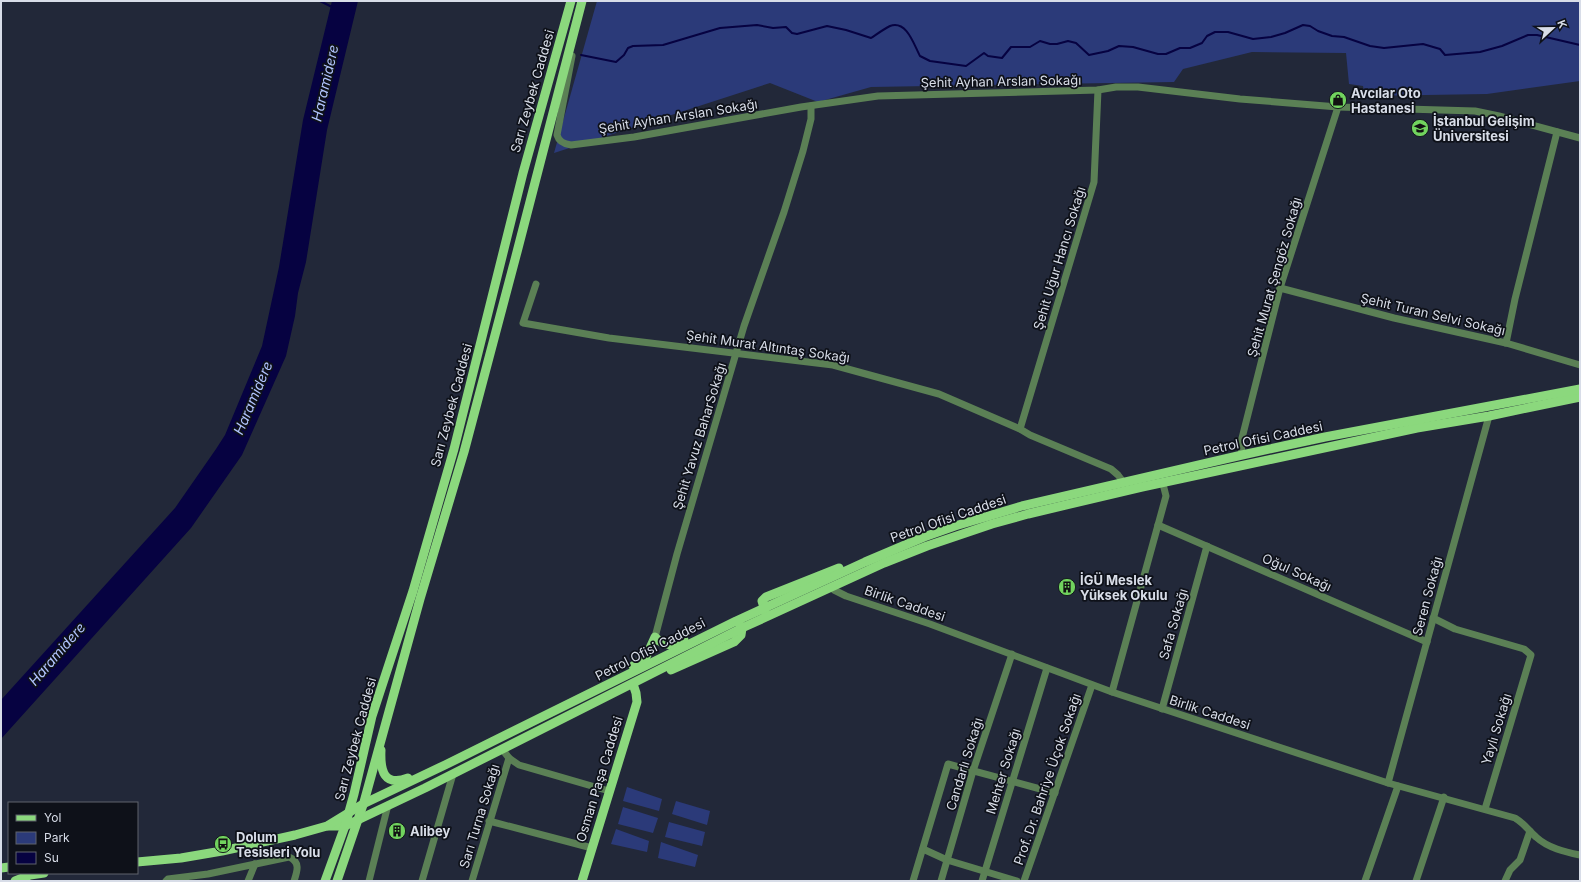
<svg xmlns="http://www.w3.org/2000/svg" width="1581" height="882" font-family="Inter,sans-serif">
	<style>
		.green { fill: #2b3a79 }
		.water { fill: #060241 }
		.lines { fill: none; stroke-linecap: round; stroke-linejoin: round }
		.stream { stroke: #060241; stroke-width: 2 }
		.minor { stroke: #5b8055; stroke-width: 7 }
		.major { stroke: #8bd87d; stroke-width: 9 }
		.labels { text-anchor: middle; stroke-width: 3.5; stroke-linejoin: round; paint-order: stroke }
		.street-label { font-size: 13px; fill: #d8dde8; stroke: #0e1119 }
		.poi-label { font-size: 13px; font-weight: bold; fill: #d8dde8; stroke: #0e1119; text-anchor: start }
		.water-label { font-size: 14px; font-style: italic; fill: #b1c4fe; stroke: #0e1119 }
	</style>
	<rect width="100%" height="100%" fill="#222839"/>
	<g class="green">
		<polygon points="597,1 1580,1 1580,81 1487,94 1365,96 1363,86 1349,84 1346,53 1252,52 1183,69 1174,82 871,87 818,102 770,83 554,153"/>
		<polygon points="627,787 662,799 659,811 623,801"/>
		<polygon points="676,801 710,811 707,825 672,814"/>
		<polygon points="623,807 658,818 653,833 618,824"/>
		<polygon points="669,822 705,832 702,846 665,837"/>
		<polygon points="616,829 649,841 647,852 611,844"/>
		<polygon points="661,842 698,855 695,867 658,858"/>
	</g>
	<polygon class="water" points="332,1 358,1 327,130 306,262 298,293 295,316 286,356 242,455 191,528 1,739 1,700 175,508 216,449 225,435 262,346 279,267 303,120"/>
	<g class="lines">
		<g class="stream">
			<polyline points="320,1 332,7"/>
			<path d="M581 55 616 62 624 55 628 48 633 46 663 45 720 28 757 25 773 28 786 27 792 33 797 34 827 26 846 30 871 38C877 34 884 29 890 26 907 20 914 45 920 56L930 61 966 66 984 53 988 56 1002 58 1011 47H1030L1040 41 1050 44H1057L1068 41 1076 43 1089 55 1108 51 1119 46 1133 47 1158 54H1166L1180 48H1190L1202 43 1207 36 1215 32H1228L1253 39 1271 37 1285 33 1303 25 1310 26 1318 31 1332 36 1344 37 1370 46 1384 48 1423 44 1440 49 1445 55 1480 52 1502 46 1528 35H1537L1580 45"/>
		</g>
		<g class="minor">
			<path d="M572 56 557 135C559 142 564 144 571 145L634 137 801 107 878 96 1098 90 1116 87H1138L1240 99 1338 107 1475 111 1499 116 1580 138"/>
			<polyline points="536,284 523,323 609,338 833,365 939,394 1020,429 1030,435 1111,469 1118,475 1124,483"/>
			<polyline points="1280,288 1394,318 1506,343 1580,365"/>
			<polyline points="1506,343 1515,299 1557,132"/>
			<polyline points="1020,429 1094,182 1098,90"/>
			<polyline points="1242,455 1241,442 1280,288 1338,107"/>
			<polyline points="1158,525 1427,642"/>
			<path d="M831 587 834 590 846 596 930 624 1112 692 1388 783 1515 818C1525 824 1528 830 1536 837 1548 848 1565 852 1580 855"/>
			<polyline points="1433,618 1455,629 1524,649 1531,655 1485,809"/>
			<polyline points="655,637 677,554 744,326 784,212 803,151 811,119 811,106"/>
			<polyline points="1112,692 1166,496 1163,484"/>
			<polyline points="1162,709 1207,546"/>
			<polyline points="502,749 509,758 519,765 609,791"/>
			<polyline points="1388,783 1489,416"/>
			<polyline points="489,821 592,848"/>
			<polyline points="923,849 947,860 1017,881"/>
			<path d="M166 881 168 879 208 874 289 857C301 862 297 872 294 881"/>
			<polyline points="248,881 255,864"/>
			<polyline points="369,881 388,805"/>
			<polyline points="422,881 453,774"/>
			<polyline points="472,881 509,758"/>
			<polyline points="913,881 948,764 1055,793"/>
			<polyline points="941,881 973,771 1012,654"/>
			<polyline points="982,881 1047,668"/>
			<polyline points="1024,881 1092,685"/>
			<polyline points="1365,881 1398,786"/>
			<polyline points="1416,881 1444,797"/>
			<polyline points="1505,881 1510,870 1520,860 1530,831"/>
		</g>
		<g class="major">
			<polyline points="766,614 762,601 766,597 839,568"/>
			<path d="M633 666 646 657 655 637C664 647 673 646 684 640"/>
			<polyline points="671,670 734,642 741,635 742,628 740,625"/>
			<path d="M381 750C380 771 384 787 408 778"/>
			<polyline points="328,826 345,826 425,788 742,628 884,563 927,546 992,524 1028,514 1142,487 1417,428 1489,416 1580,397"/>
			<polyline points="137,862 181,858 222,851 295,835 327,826 363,804 445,765 736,621 865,562 924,537 955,526 1022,506 1242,455 1325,437 1580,389"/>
			<polyline points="1,868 9,867"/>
			<polyline points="15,881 30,875 44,873"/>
			<polyline points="325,881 345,826 354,794 372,716 413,591 454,449 523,173 571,1"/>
			<polyline points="337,881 364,802 420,599 464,452 517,252 582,1"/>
			<polyline points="582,881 637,702 636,693 633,684"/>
		</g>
	</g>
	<defs>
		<symbol id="shop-disc" viewBox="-11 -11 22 22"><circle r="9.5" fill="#71d35e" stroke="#0e1119"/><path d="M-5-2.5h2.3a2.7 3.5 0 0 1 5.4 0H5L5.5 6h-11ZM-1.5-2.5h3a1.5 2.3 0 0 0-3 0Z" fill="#111"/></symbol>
		<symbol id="university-disc" viewBox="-11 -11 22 22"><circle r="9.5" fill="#71d35e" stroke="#0e1119"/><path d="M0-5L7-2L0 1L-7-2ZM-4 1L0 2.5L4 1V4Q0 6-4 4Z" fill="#111"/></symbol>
		<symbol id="building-disc" viewBox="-11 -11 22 22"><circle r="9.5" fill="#71d35e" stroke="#0e1119"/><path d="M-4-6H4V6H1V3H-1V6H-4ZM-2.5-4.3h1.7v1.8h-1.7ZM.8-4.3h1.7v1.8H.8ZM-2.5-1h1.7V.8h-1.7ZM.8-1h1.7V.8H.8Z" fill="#111"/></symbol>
		<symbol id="bus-disc" viewBox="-11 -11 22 22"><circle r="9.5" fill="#71d35e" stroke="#0e1119"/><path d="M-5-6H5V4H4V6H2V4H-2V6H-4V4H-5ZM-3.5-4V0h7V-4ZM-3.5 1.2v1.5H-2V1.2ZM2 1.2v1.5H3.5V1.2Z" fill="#111"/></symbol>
	</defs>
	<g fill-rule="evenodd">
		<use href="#shop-disc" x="1328" y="90" width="20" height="20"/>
		<use href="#university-disc" x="1410" y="118" width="20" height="20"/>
		<use href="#building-disc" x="1057" y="577" width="20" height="20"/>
		<use href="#building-disc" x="387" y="821" width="20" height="20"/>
		<use href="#bus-disc" x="213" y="834" width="20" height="20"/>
	</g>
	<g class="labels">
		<g class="street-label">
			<text transform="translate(1001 81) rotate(-1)" y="5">Şehit Ayhan Arslan Sokağı</text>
			<text transform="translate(532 91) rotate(-74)" y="5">Sarı Zeybek Caddesi</text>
			<text transform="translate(678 116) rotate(-9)" y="5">Şehit Ayhan Arslan Sokağı</text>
			<text transform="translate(1059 258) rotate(-73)" y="5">Şehit Uğur Hancı Sokağı</text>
			<text transform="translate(1274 277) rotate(-74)" y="5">Şehit Murat Şengöz Sokağı</text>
			<text transform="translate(1433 314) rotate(13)" y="5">Şehit Turan Selvi Sokağı</text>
			<text transform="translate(768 346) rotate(8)" y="5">Şehit Murat Altıntaş Sokağı</text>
			<text transform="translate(451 405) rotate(-75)" y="5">Sarı Zeybek Caddesi</text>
			<text transform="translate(699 436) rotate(-73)" y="5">Şehit Yavuz BaharSokağı</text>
			<text transform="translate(1263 438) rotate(-12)" y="5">Petrol Ofisi Caddesi</text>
			<text transform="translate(948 518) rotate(-19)" y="5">Petrol Ofisi Caddesi</text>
			<text transform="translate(1297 572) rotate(24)" y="5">Oğul Sokağı</text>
			<text transform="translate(1427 596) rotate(-75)" y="5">Seren Sokağı</text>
			<text transform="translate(905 603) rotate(19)" y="5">Birlik Caddesi</text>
			<text transform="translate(1173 624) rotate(-74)" y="5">Safa Sokağı</text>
			<text transform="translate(650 649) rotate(-27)" y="5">Petrol Ofisi Caddesi</text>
			<text transform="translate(1210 712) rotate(18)" y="5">Birlik Caddesi</text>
			<text transform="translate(1496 729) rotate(-73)" y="5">Yaylı Sokağı</text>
			<text transform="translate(355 739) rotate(-75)" y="5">Sarı Zeybek Caddesi</text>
			<text transform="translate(964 764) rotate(-73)" y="5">Candarlı Sokağı</text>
			<text transform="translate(1003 771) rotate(-73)" y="5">Mehter Sokağı</text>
			<text transform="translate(599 779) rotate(-73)" y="5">Osman Paşa Caddesi</text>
			<text transform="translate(1047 779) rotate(-71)" y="5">Prof. Dr. Bahriye Üçok Sokağı</text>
			<text transform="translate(479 816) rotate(-73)" y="5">Sarı Turna Sokağı</text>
		</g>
		<g class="poi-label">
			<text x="1351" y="98">Avcılar Oto<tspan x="1351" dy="15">Hastanesi</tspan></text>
			<text x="1433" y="126">İstanbul Gelişim<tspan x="1433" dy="15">Üniversitesi</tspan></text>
			<text x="1080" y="585">İGÜ Meslek<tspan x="1080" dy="15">Yüksek Okulu</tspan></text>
			<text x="410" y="836">Alibey</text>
			<text x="236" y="842">Dolum<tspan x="236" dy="15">Tesisleri Yolu</tspan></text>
		</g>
		<g class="water-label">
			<text transform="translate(325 83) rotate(-77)" y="5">Haramidere</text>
			<text transform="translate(253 398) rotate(-67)" y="5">Haramidere</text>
			<text transform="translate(57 654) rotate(-49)" y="5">Haramidere</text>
		</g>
	</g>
	<rect width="1581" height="882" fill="none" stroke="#d8dde8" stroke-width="4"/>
	<rect x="8" y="802" width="130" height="72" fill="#0e1119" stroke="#5f636c"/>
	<rect x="16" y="815" width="20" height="6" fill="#8bd87d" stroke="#5f636c"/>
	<text x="44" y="822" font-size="12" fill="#d8dde8">Yol</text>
	<rect x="16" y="832" width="20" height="12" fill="#2b3a79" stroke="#5f636c"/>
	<text x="44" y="842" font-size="12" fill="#d8dde8">Park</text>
	<rect x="16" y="852" width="20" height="12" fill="#060241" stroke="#5f636c"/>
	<text x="44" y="862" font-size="12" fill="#d8dde8">Su</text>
	<g transform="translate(1553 28) rotate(68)" stroke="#0e1119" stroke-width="3" paint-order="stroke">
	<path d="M0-3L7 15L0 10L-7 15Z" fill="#d8dde8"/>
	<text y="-6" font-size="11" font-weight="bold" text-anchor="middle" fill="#d8dde8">K</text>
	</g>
</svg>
